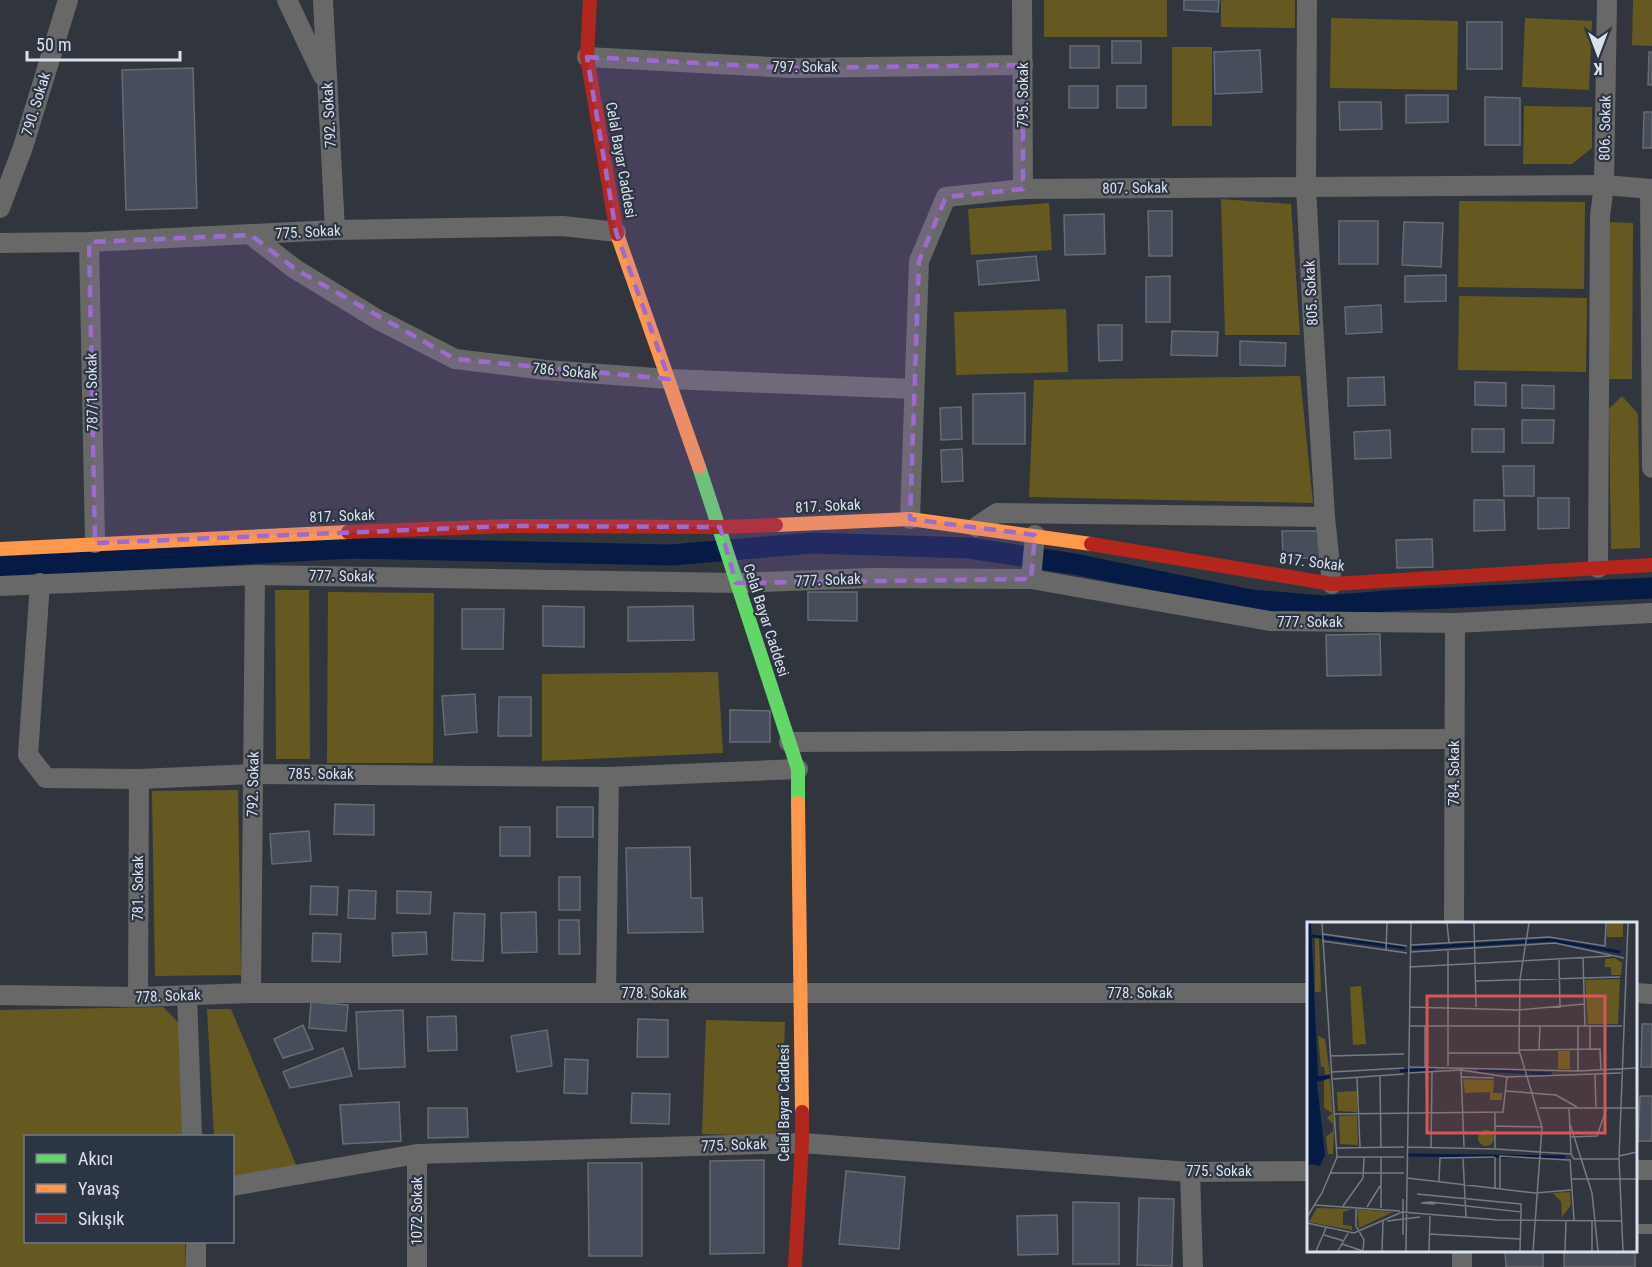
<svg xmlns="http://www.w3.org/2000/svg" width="1652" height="1267" font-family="'Roboto Condensed',sans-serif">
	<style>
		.green { fill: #655921 }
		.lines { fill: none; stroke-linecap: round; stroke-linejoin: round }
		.canal { stroke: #051b46; stroke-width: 21 }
		.building { fill: #464e5b; stroke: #676b72; stroke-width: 1.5 }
		.lane { stroke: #676867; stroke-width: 10 }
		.street { stroke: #676867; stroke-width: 20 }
		.fast { stroke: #63d668; stroke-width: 14 }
		.slow { stroke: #ff974d; stroke-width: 14 }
		.jam { stroke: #b3261e; stroke-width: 14 }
		.marked { fill: #9d6bce; fill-opacity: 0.2; stroke: #9d6bce; stroke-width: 4.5; stroke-dasharray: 12 8; stroke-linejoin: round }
		.labels { text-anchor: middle; stroke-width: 4.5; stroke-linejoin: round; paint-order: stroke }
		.street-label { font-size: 15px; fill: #dbe0ea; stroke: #2c3543 }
		.inset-river { fill: none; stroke: #051b46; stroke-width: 3 }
		.inset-road { fill: none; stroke: #757a83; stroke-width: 1.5 }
		.view { fill: #d75658; fill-opacity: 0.15; stroke: #d75658; stroke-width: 3 }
		.inset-edge { fill: none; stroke: #dbe0ea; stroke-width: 3 }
	</style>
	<rect width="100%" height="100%" fill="#31363e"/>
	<g class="green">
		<rect x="1044" y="0" width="123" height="37"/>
		<polygon points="1221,0 1295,0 1295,28 1221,27"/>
		<polygon points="1633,0 1652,0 1652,46 1632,45"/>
		<polygon points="1331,18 1458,21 1457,90 1330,88"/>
		<polygon points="1525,18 1592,21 1589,90 1522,87"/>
		<rect x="1172" y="47" width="40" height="79"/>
		<polygon points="1524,106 1592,107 1592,148 1572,164 1523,164"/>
		<polygon points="1221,199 1291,204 1300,335 1225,335"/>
		<polygon points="1459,201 1585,202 1584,289 1458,287"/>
		<polygon points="1049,203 1052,250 971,255 968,209"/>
		<polygon points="1608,222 1633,223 1632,379 1608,379"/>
		<polygon points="1459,296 1587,298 1586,372 1458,370"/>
		<polygon points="1066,309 1068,372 956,375 954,312"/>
		<polygon points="1300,376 1313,503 1029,497 1034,380"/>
		<polygon points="1622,396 1638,414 1640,548 1611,549 1609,409"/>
		<polygon points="275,590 309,590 310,759 276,759"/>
		<polygon points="328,592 434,593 433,763 327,763"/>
		<polygon points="718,672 723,753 542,761 542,674"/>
		<polygon points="238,790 241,975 155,976 152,791"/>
		<polygon points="163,1007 180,1024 183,1136 26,1136 26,1242 185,1242 186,1267 0,1267 0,1010"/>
		<polygon points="207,1009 231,1009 297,1167 233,1176 232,1136 214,1136"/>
		<polygon points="706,1020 785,1022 781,1136 702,1134"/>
	</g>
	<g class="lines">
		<polyline class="canal" points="0,567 352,548 671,555 813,543 969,548 1074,564 1251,600 1324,606 1401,600 1652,588"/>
	</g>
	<g class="building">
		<polygon points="1184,0 1219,0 1218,12 1184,10"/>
		<rect x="1467" y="22" width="35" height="47"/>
		<rect x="1112" y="41" width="29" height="22"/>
		<rect x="1070" y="46" width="29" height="22"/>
		<polygon points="1260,50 1262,92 1215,94 1214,52"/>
		<polygon points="1649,52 1652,52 1652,85 1648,85"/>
		<polygon points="193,68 197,208 126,210 122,70"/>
		<rect x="1069" y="86" width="29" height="22"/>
		<rect x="1117" y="86" width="29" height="22"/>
		<polygon points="1406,95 1448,95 1448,122 1406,123"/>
		<polygon points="1485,97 1520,98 1520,145 1485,145"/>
		<polygon points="1339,102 1381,102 1382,129 1340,130"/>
		<polygon points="1644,112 1652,112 1652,148 1643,148"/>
		<polygon points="1148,211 1172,211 1172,256 1149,256"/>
		<polygon points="1104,214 1105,254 1065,255 1064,215"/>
		<rect x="1339" y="221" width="39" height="43"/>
		<polygon points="1404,222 1443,223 1441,267 1402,265"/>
		<polygon points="1036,256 1039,280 979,285 977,261"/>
		<polygon points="1446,275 1446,301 1405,302 1405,276"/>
		<polygon points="1170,276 1170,322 1146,322 1146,277"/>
		<polygon points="1381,305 1382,332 1346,334 1345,307"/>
		<polygon points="1098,325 1122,325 1122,360 1099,361"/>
		<polygon points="1172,331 1218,332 1217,356 1171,355"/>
		<polygon points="1240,341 1286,343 1285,366 1240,365"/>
		<polygon points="1384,377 1385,405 1348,406 1348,378"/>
		<polygon points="1475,382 1506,383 1506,406 1475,405"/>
		<polygon points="1522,385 1554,386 1554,409 1522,408"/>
		<polygon points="1025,393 1025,444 973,444 973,394"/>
		<polygon points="961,407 962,439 941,440 940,408"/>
		<polygon points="1522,420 1554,420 1553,443 1522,443"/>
		<rect x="1472" y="429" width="32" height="23"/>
		<polygon points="1390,430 1391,458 1355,459 1354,432"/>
		<polygon points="962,449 963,481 942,482 941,450"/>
		<polygon points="1503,466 1534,466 1534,496 1504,496"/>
		<polygon points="1538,498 1569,498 1569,528 1538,529"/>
		<polygon points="1474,500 1504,500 1505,530 1474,531"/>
		<polygon points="1282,531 1319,531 1320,558 1283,558"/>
		<polygon points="1432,539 1433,567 1397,568 1396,540"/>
		<polygon points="808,592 857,592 857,621 808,620"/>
		<polygon points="543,606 584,607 584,647 543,646"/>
		<polygon points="693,606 694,640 628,641 628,607"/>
		<polygon points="462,609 504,609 503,649 462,649"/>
		<polygon points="1380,634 1381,675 1327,676 1326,635"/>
		<polygon points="475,694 477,732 445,735 442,696"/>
		<polygon points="499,697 531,697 531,736 498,736"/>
		<polygon points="730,710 770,711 770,742 730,742"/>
		<polygon points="335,804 374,805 374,835 334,834"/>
		<rect x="557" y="807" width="36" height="30"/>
		<rect x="500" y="827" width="30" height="29"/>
		<polygon points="309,831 311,861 272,864 270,834"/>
		<polygon points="690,847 691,898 702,898 703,932 628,933 626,848"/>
		<rect x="559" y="877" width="21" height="33"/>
		<polygon points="311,886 338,887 337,915 310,914"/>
		<polygon points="349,890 376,891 375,919 348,918"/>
		<polygon points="397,891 431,892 430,914 397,913"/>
		<polygon points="536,912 537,952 502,953 501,913"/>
		<polygon points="454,913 485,914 483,961 452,960"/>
		<polygon points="559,920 579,920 580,954 559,954"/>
		<polygon points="426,932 427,954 393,956 392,933"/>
		<polygon points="313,933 341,934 340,962 312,961"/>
		<polygon points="311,1002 348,1005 346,1031 309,1028"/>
		<polygon points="403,1010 405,1067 359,1069 356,1012"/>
		<polygon points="456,1016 457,1050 428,1051 427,1017"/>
		<polygon points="638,1019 668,1020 668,1057 637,1057"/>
		<polygon points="1642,1024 1652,1024 1652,1067 1641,1067"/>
		<polygon points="303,1025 313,1049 283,1058 274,1039"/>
		<polygon points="547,1030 552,1066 517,1072 511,1036"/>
		<polygon points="343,1048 352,1076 290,1088 283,1072"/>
		<polygon points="565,1059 588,1060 587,1094 564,1093"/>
		<polygon points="632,1093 670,1094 669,1124 631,1123"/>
		<polygon points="1640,1096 1652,1096 1652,1141 1638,1141"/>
		<polygon points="399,1102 401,1141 343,1144 340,1105"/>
		<polygon points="428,1108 467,1108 468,1137 428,1138"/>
		<polygon points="764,1160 764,1253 710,1254 710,1161"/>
		<polygon points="588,1163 642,1163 642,1256 589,1256"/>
		<polygon points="846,1171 905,1177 899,1249 839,1244"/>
		<polygon points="1139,1198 1174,1199 1172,1266 1137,1265"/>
		<polygon points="1073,1202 1119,1203 1119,1264 1073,1264"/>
		<polygon points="1057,1215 1058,1254 1018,1255 1017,1216"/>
		<polygon points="1505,1250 1543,1250 1543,1267 1506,1267"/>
		<polygon points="1635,1251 1635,1267 1564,1267 1564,1252"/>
	</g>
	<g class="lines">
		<polyline class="lane" points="1636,1229 1652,1229"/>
		<g class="street">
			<polyline points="287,0 323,76"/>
			<polyline points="323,0 335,230"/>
			<polyline points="1022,0 1023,189"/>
			<polyline points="1307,0 1306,186 1313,322 1325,517 1332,584"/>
			<polyline points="587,57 790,68 1023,65"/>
			<polyline points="1650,189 1652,468"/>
			<polyline points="0,208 23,147 68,0"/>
			<polyline points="251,235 295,269 377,319 455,359 546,370 669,379 914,389"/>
			<polyline points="89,242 95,543"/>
			<polyline points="0,243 89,242 335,230 563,226 616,232"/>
			<polyline points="910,519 919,261 946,197 1023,189 1604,185 1652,189"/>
			<polyline points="976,527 997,513 1325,517"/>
			<polyline points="1598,568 1600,216 1604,185 1607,0"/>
			<polyline points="1031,579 1035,535"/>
			<polyline points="40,583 28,755 46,778 139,779 253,774 609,777 798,769"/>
			<polyline points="0,586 255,575 736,583 872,578 1031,579 1270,621 1455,623 1652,613"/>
			<polyline points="789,742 1454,739"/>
			<polyline points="1454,924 1455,623"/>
			<polyline points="251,993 255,575"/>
			<polyline points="606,993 609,777"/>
			<polyline points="1636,993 1652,994"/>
			<polyline points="0,995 138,997 251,993 1308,993"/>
			<polyline points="187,995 192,1136"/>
			<polyline points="138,997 139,779"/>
			<polyline points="417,1154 417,1267"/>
			<polyline points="1636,1170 1652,1170"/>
			<polyline points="1190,1172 1193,1267"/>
			<polyline points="232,1186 417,1154 802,1143 1190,1172 1308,1171"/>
			<polyline points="196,1242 196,1267"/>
			<polyline points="1462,1250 1462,1267"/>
		</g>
		<polyline class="fast" points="699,467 798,769 798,803"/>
		<g class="slow">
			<polyline points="617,234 699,467"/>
			<polyline points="776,525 910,519 1091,544"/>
			<polyline points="0,549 348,532"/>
			<polyline points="798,803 802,1112"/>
		</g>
		<g class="jam">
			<polyline points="590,0 587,57 617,234"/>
			<polyline points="348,532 508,526 720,527 776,525"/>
			<polyline points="1091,544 1332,584 1652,565"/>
			<polyline points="795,1267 802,1143 802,1112"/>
		</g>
	</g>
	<path class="marked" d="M587 57 790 68 1023 65V189L946 197 919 261 910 519 1035 535 1031 579 736 583 720 527 508 526 95 543 89 242 251 235 295 269 455 359 669 379 616 232Z"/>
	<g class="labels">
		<g class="street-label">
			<text x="805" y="72">797. Sokak</text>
			<text transform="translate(1023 95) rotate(-90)" y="5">795. Sokak</text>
			<text transform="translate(36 104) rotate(-73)" y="5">790. Sokak</text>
			<text transform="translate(329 115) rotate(-93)" y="5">792. Sokak</text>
			<text transform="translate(1605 128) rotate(-89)" y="5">806. Sokak</text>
			<text transform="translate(621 160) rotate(80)" y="5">Celal Bayar Caddesi</text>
			<text transform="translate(1135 188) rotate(-1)" y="5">807. Sokak</text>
			<text transform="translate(308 232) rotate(-3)" y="5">775. Sokak</text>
			<text transform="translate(1311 293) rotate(-93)" y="5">805. Sokak</text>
			<text transform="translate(565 371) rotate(5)" y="5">786. Sokak</text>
			<text transform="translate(92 392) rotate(-91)" y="5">787/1. Sokak</text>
			<text transform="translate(828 506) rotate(-3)" y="5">817. Sokak</text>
			<text transform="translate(342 516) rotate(-2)" y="5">817. Sokak</text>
			<text transform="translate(1312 562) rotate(7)" y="5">817. Sokak</text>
			<text transform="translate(342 576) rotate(1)" y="5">777. Sokak</text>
			<text transform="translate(828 580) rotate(-2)" y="5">777. Sokak</text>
			<text transform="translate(766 620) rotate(72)" y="5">Celal Bayar Caddesi</text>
			<text x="1310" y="627">777. Sokak</text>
			<text transform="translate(1454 773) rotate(-90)" y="5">784. Sokak</text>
			<text x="321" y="779">785. Sokak</text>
			<text transform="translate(253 784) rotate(-89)" y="5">792. Sokak</text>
			<text transform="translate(138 888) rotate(-90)" y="5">781. Sokak</text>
			<text x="654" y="998">778. Sokak</text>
			<text x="1140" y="998">778. Sokak</text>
			<text transform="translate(168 996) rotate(-2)" y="5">778. Sokak</text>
			<text transform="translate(784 1103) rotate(-90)" y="5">Celal Bayar Caddesi</text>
			<text transform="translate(734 1145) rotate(-2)" y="5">775. Sokak</text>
			<text x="1219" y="1176">775. Sokak</text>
			<text transform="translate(417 1211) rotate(-90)" y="5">1072 Sokak</text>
		</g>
	</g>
	<g transform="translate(1307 922)">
		<rect width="330" height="330" fill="#31363e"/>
		<path d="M300 1H316V15H300ZM8 16H12L14 70H8ZM308 36 315 41 314 53H304V45H298V37ZM313 57 311 102H281L278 58ZM11 114 18 117 23 152 18 153 17 145H14ZM251 129H263V147H251ZM23 157 27 206 26 232H21L19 215 26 209V202L20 196 25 191 17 186V158ZM156 157 187 158 186 171H195V178H183V170L158 171ZM50 169V190L31 189 30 170ZM50 193 51 223 33 222 32 194ZM171 216a8 8 0 1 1 16 0a8 8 0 1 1-16 0ZM263 270 264 283 255 295 254 280 246 271ZM10 286 45 287 36 290V303L45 304V308L2 300ZM50 287 86 290 52 306Z" fill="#655921"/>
		<path d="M54 64 59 122 46 123 43 65Z" fill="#675a1a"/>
		<path d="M0 1H4L11 154 23 153V156L10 160 18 233 13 244 4 242 0 245Z" fill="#051b46"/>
		<path class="inset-river" d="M5 14 98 26M105 26 244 18 313 30M171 148 245 152M93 149 128 147M101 233 258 235"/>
		<path class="inset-road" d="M140 1 142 21M167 1 169 85M222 1 213 57 212 128 235 205 226 329M16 12 100 24M15 19 100 31M104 23 242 15 298 24 299 1M141 27V144M79 29 80 1M103 30 248 21 317 36M276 35 278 104M252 37 253 86M102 45 304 34M169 59 313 55M102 85 211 88 277 82M102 104H315M118 104V145M232 127 233 104M283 127V103M212 128 293 127 294 148M141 131H213M23 134 97 132M101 145 271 149 330 146M154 148 157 225M271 149V104M25 150 97 146M119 150 120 191M101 151 154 148 200 155 314 151M288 153 289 185M73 154 74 225M155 155 187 156M50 156 53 225M26 157 97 152M199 169 249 173 270 185M232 186H330M262 186 264 232M188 191V227M28 192 196 190 200 155M263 202 285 271 291 329M188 204 235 205M263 215 290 214 300 185M101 225 188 227 264 232 267 237H312M30 226 97 225M124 226 125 150M312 234 330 230M30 235H97M156 236 159 295M263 237 267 298M24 251H97M100 256 228 271 264 268M264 257H330M132 259 133 236 187 235M188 266V235M193 267V234L262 238M110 272 214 282V290L123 280 114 281 128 282M8 283 93 289M36 284 56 256 57 235M49 285V304L57 318 56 329M60 285 73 264M74 286V235M0 295 15 271 30 235 15 1M80 299 113 295M0 301 47 311 95 290 191 298 315 299M122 312 213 317M17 313 37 319M96 313V277M35 322 56 329M9 329 19 306M31 329 41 311M75 329 76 299M99 329 104 1M122 329 123 294M213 329 214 290M258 329 259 298M285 329V298M316 329 312 237 321 1"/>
		<path class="view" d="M120 74H298V211H120Z"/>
		<rect width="330" height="330" class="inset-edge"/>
	</g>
	<rect x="24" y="1135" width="210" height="108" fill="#2c3543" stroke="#727986" stroke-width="1.5"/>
	<rect x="36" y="1154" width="30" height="9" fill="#63d668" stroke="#727986" stroke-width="1.5"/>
	<text x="78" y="1165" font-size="18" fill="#dbe0ea">Akıcı</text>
	<rect x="36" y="1184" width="30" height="9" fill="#ff974d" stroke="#727986" stroke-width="1.5"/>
	<text x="78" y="1195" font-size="18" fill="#dbe0ea">Yavaş</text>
	<rect x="36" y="1214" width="30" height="9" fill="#b3261e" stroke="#727986" stroke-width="1.5"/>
	<text x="78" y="1225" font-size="18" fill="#dbe0ea">Sıkışık</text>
	<g transform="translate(1598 54) rotate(180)" stroke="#2c3543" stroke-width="4.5" paint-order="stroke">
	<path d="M0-4.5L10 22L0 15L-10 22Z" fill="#dbe0ea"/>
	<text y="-9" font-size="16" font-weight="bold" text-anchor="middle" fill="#dbe0ea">K</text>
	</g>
	<path d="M27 51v9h153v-9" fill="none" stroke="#dbe0ea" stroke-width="3"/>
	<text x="36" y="51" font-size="18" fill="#dbe0ea" stroke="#2c3543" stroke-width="4.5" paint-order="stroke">50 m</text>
</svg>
